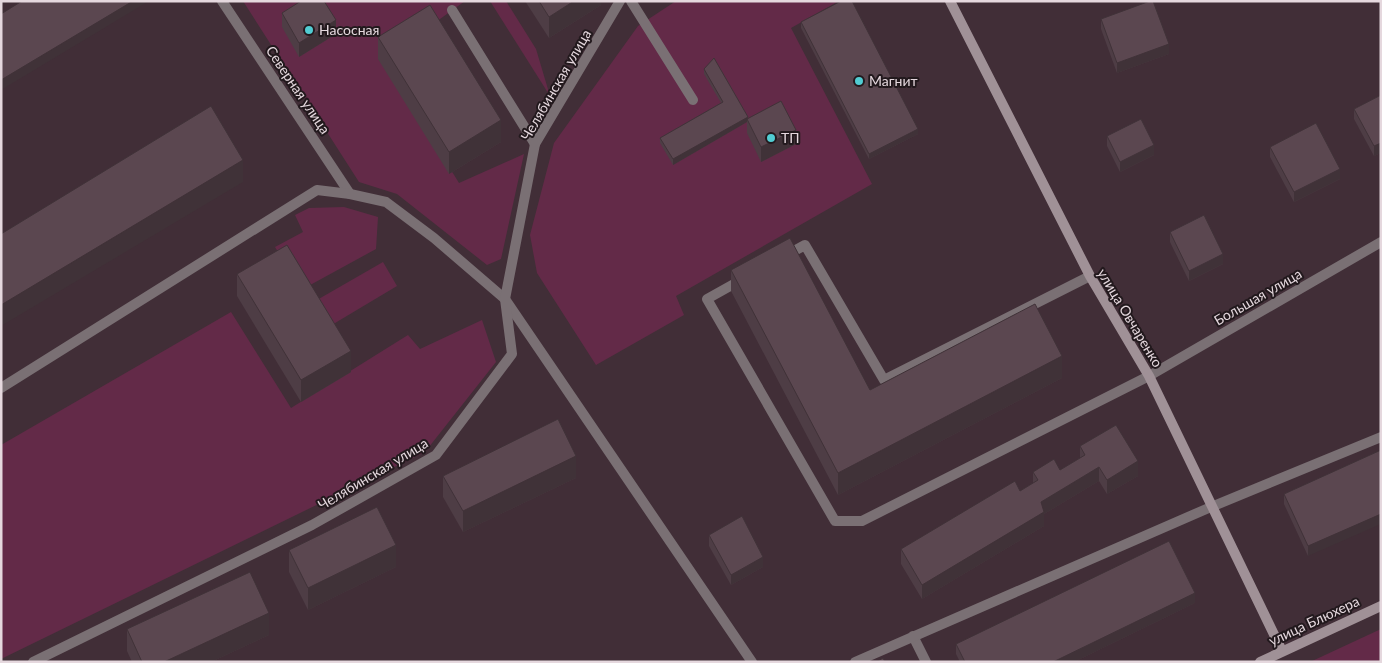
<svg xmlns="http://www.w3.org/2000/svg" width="1382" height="663" font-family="Lato,sans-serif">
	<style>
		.green { fill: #632a48 }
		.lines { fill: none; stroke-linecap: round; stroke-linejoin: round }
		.lane { stroke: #7a7074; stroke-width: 10 }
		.street { stroke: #7a7074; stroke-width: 10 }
		.secondary { stroke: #a09197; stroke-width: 10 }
		.wall { fill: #4e3d45 }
		.shaded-wall { fill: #403238 }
		.building { fill: #5b4750; stroke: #403238 }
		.poi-dot { fill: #51ccd2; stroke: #22191d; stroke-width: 2 }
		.labels { text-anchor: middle; stroke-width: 4; stroke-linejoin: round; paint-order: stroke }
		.poi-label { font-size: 14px; fill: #e5d8de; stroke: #22191d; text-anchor: start }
		.street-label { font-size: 14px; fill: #e5d8de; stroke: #22191d }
	</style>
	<rect width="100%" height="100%" fill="#412e37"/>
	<g class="green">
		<polygon points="243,1 465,1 383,60 459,183 524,154 501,259 487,265 397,194 359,182"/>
		<polygon points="490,1 506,1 536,49 550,96"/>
		<polygon points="676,1 839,1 791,28 872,184 676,296 684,315 596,365 537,273 530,235 554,143 638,26"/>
		<polygon points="344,207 378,217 376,249 301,290 275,247 303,232 295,215 309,208"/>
		<polygon points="383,262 397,286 325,329 310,304"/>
		<polygon points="231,312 291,408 408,335 420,349 482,320 496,362 425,452 1,659 1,445"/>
		<polygon points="1381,629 1381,662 1310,662"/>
	</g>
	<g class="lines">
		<g class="lane">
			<polyline points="222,1 350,194"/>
			<polyline points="631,1 693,100"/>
			<polyline points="452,10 535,144"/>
			<polyline points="913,636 926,662"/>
			<polyline points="855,662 1211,507 1381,437"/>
		</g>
		<g class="street">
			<polyline points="785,256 805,245 884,380 1090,276"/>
			<polyline points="741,280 707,299 835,521 862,521 1149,376 1381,242"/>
			<polyline points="1,388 317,190 350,194 386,202 434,238 505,299 752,662"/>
			<polyline points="33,662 312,525 436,455 512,354 505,299 535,144 620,1"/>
		</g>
		<g class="secondary">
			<polyline points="950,1 1090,276 1149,376 1282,651"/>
			<polyline points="1260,662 1381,606"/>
		</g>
	</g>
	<g class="wall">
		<polygon points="525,1 601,1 601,5 549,38"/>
		<polygon points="282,13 336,34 299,57 282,27"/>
		<polygon points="1101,19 1169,54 1117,73 1101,29"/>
		<polygon points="801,22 918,134 869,159 801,28"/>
		<polygon points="378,37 501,142 449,174 378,59"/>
		<polygon points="704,69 748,118 796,144 761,162 747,133 747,122 673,165 660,143 660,138 721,103 704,74"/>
		<polygon points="1381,95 1381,153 1374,156 1354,119 1354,109"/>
		<polygon points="1107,136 1154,155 1120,172 1107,146"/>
		<polygon points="1270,147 1340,179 1294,202 1270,157"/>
		<polygon points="1170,232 1223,264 1189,281 1170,242"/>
		<polygon points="731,270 870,390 1062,378 838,495 731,291"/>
		<polygon points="237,274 351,372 301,402 237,296"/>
		<polygon points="1080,446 1138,476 1107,494 1099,481 1044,514 1044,526 922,599 901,564 901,549 1020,491 1033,483 1033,472 1060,470 1080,458"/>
		<polygon points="1381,450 1308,556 1284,504 1284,494"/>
		<polygon points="443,476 576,478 463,532 443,497"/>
		<polygon points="709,535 763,567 731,585 709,546"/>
		<polygon points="289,550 396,567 308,610 289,572"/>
		<polygon points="1195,603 1074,662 960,662 956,654 956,644"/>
		<polygon points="127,629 269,635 211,662 132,662 127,651"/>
	</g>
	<g class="shaded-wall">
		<polygon points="133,1 149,1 1,90 1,80"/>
		<polygon points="574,1 601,1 601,5 549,38 549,17"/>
		<polygon points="336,20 336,34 299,57 299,43"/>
		<polygon points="1169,44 1169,54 1117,73 1117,63"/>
		<polygon points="748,117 748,120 747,119 747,122 673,165 673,159"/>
		<polygon points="501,120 501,142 449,174 449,152"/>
		<polygon points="918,129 918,134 869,159 869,154"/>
		<polygon points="796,130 796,144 761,162 761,147"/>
		<polygon points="1381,143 1381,153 1374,156 1374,146"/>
		<polygon points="1154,145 1154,155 1120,172 1120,162"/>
		<polygon points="243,160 243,182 1,326 1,305"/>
		<polygon points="1340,169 1340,179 1294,202 1294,192"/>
		<polygon points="1223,254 1223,264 1189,281 1189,271"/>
		<polygon points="351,351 351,372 301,402 301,380"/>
		<polygon points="1062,356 1062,378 838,495 838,473"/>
		<polygon points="576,456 576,478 463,532 463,511"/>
		<polygon points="1138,461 1138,476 1107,494 1107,480"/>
		<polygon points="1099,467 1099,481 1044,514 1044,526 922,599 922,585 1041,502"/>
		<polygon points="1381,514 1381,524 1308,556 1308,546"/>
		<polygon points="396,545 396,567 308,610 308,588"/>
		<polygon points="763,557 763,567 731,585 731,575"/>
		<polygon points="1195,593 1195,603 1074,662 1053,662"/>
		<polygon points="269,613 269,635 211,662 164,662"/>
	</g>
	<g class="building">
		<polygon points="22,1 133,1 1,80 1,14"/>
		<polygon points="301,1 324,1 336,20 299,43 282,13"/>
		<polygon points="539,1 574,1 549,17"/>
		<polygon points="841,1 852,1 918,129 869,154 801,22"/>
		<polygon points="1150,1 1153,1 1169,44 1117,63 1101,19"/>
		<polygon points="430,5 501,120 449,152 378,37"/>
		<polygon points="714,58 748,117 673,159 660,138 723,102 704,69"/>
		<polygon points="1381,95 1381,143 1374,146 1354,109"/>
		<polygon points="781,101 796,130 761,147 747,119"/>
		<polygon points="211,106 243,160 1,305 1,234"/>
		<polygon points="1141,119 1154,145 1120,162 1107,136"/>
		<polygon points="1316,123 1340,169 1294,192 1270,147"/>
		<polygon points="1204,215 1223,254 1189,271 1170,232"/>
		<polygon points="790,238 870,390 1035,304 1062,356 838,473 731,270"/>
		<polygon points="287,245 351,351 301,380 237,274"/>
		<polygon points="558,419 576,456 463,511 443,476"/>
		<polygon points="1116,425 1138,461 1107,480 1099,467 1041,502 1044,512 922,585 901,549 1015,481 1020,491 1038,480 1033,472 1054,459 1060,470 1085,455 1080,446"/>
		<polygon points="1381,450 1381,514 1308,546 1284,494"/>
		<polygon points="377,507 396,545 308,588 289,550"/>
		<polygon points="742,516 763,557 731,575 709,535"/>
		<polygon points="1169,541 1195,593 1053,662 965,662 956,644"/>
		<polygon points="250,572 269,613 164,662 142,662 127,629"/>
		<polygon points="883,658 885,662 876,662"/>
	</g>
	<g class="poi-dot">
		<circle cx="309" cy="30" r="5"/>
		<circle cx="859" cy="81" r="5"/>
		<circle cx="771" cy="138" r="5"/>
	</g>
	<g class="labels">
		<g class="poi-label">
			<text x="319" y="35">Насосная</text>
			<text x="869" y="86">Магнит</text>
			<text x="781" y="143">ТП</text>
		</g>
		<g class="street-label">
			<text transform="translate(556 85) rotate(-60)" y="5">Челябинская улица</text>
			<text transform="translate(298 90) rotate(56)" y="5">Северная улица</text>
			<text transform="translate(1258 297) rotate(-30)" y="5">Большая улица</text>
			<text transform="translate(1130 318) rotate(59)" y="5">улица Овчаренко</text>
			<text transform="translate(373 474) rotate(-31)" y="5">Челябинская улица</text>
			<text transform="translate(1314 621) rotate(-25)" y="5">улица Блюхера</text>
		</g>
	</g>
	<rect width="1382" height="663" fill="none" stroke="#e5d8de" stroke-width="5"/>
</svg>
